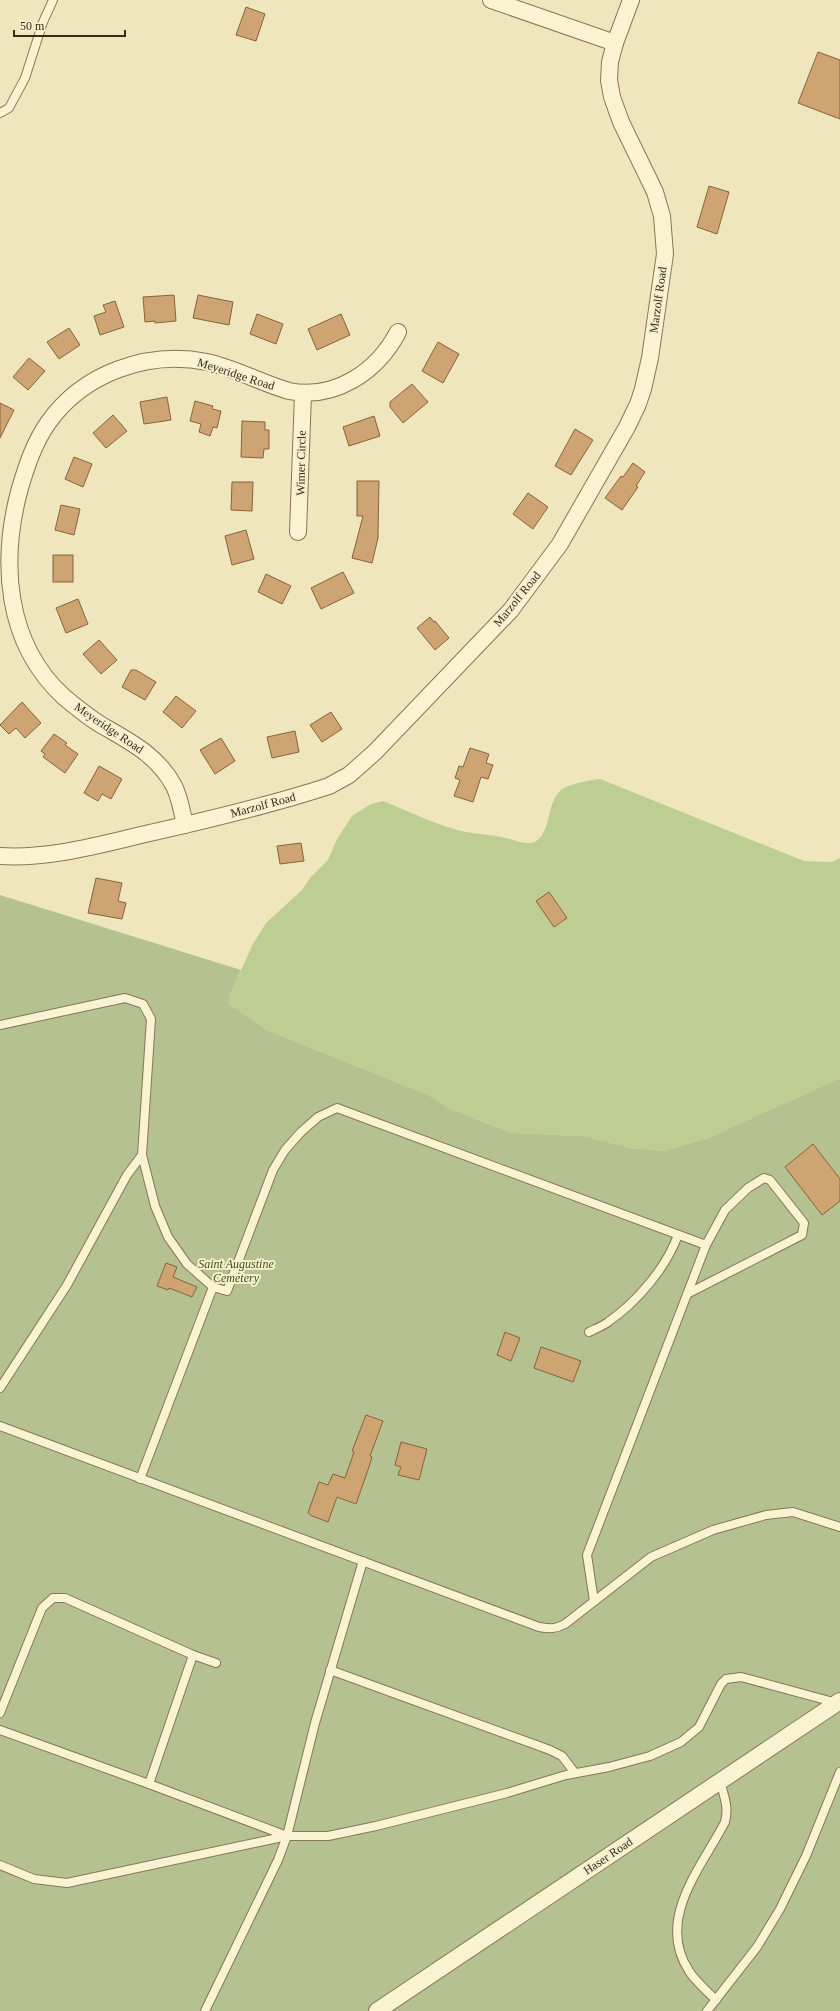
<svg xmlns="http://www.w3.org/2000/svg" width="840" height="2011" font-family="'Times New Roman',serif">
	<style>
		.green { fill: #becd92 }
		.cemetery { fill: #b5c191 }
		.building { fill: #cea472; stroke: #87633b }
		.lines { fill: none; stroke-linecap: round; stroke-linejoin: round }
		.lane-casing { stroke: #877656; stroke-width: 10 }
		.street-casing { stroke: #877656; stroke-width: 18 }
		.lane { stroke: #faf3d1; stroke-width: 8 }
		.street { stroke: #faf3d1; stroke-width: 16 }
		.labels { text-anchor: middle; stroke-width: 4; stroke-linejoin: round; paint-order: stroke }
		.street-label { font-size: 12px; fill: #362c1b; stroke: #f6efcd }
		.park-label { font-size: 12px; font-style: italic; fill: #405321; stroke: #f6efcd }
	</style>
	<rect width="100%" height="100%" fill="#efe6be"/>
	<path class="green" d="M600 779 804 861 831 862 840 858V1078L708 1138 663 1151 631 1148 583 1136 512 1133 450 1109 428 1095 267 1030 229 1004 231 992 253 944 266 923 302 890 311 877 328 860 337 839 352 816 371 804 383 801C406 810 430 822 454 829 470 834 487 834 502 837 512 839 526 846 535 842 551 833 546 805 560 791 567 784 590 780 600 779Z"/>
	<polygon class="cemetery" points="0,895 241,970 231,992 229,1004 267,1030 428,1095 450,1109 512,1133 583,1136 631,1148 663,1151 708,1138 840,1078 840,2011 0,2011"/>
	<g class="building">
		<polygon points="246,7 265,14 256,41 236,35"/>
		<polygon points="818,52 840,60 840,119 798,103"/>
		<polygon points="709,186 729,192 717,234 697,227"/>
		<polygon points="174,295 176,321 155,323 155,321 145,322 143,297"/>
		<polygon points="198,295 233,302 229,325 193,318"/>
		<polygon points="115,301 124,327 100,335 94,316 106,312 103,305"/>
		<polygon points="257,314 283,324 276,344 250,334"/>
		<polygon points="341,314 350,335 317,350 308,329"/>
		<polygon points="69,328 80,345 59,359 47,342"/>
		<polygon points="438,342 459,354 443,383 422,371"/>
		<polygon points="29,358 45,371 28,390 13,377"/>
		<polygon points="412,384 428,402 403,423 390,407 390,402"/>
		<polygon points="167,397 171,420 144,424 140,402"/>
		<polygon points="195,401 213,406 212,409 221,411 217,428 213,427 210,436 199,432 201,424 190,421"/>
		<polygon points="0,403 14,410 0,438"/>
		<polygon points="113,415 127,431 106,448 93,433"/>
		<polygon points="374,416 380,436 349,446 343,427"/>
		<polygon points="242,421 265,422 265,430 269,430 269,449 264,449 263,458 241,457"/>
		<polygon points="575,429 593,440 571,475 555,466"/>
		<polygon points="74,457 92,464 83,487 65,479"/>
		<polygon points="633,463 645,472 636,486 638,487 622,510 605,498 621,476 623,477"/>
		<polygon points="357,481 379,481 378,538 372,563 352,558 363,516 357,516"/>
		<polygon points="232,482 253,482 252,511 231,510"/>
		<polygon points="528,493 548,507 533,529 513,514"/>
		<polygon points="61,505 80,509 74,535 55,530"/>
		<polygon points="246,530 254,559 232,565 225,536"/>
		<rect x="53" y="555" width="20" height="27"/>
		<polygon points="343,572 354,593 321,609 311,588"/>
		<polygon points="266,574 291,586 282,604 258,592"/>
		<polygon points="78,599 88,624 66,633 56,608"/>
		<polygon points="430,617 434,622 435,621 449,638 435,650 417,628"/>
		<polygon points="99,640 117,660 101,674 83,654"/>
		<polygon points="131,670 136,670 156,682 145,700 122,687"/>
		<polygon points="176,696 196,711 182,728 163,712"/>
		<polygon points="22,702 41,723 25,738 16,728 9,734 0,725"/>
		<polygon points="331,712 342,729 322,742 310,725"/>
		<polygon points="295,731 299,752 272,758 267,737"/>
		<polygon points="54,734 67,743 65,745 78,754 65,773 43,757 45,754 41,751"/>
		<polygon points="221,738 235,761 215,774 200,750"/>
		<polygon points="470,748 489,754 486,763 493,765 488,779 481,777 473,802 454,796 460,780 455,778 459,766 463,767"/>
		<polygon points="99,766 122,779 111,799 102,794 98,801 84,793"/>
		<polygon points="301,843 304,861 280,864 277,846"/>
		<polygon points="96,878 122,883 118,901 126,903 122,919 88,913"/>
		<polygon points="549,892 567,918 554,927 536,901"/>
		<polygon points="813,1144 840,1179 840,1201 822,1215 785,1167"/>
		<polygon points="166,1263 177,1267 173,1277 197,1287 192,1297 169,1288 168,1290 157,1286"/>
		<polygon points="505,1332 520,1338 511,1361 497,1355"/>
		<polygon points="541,1347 581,1361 573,1382 534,1368"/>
		<polygon points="366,1415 383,1421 370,1456 372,1457 368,1470 356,1504 337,1497 328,1522 312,1516 308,1513 319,1482 328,1485 333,1474 345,1478 354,1452 352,1451"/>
		<polygon points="401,1442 427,1449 419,1480 398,1475 401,1467 395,1465"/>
	</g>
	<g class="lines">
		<defs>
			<g id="lane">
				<polyline points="0,113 9,108 25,78 43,22 53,0"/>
				<polyline points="0,1025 125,998 143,1004 151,1019 142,1155 155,1206 168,1237 187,1264 213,1287"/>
				<path d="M589 1332C595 1329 603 1326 608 1322 637 1302 666 1268 678 1235"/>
				<polyline points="0,1388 67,1285 127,1175 142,1155"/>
				<path d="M0 1426 539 1627C549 1629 556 1629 565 1624L651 1557 713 1530 766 1515 793 1512 840 1527"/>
				<polyline points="140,1479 213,1287 227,1291 273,1170 285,1150 301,1132 318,1117 337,1108 706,1245"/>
				<polyline points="594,1601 587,1555 706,1245 725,1210 748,1188 764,1178 770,1180 804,1223 802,1235 687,1294"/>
				<polyline points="330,1670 550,1750 562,1756 575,1773"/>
				<polyline points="0,1713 42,1608 53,1598 65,1598 193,1655 216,1663"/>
				<polyline points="0,1730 149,1784"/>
				<polyline points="287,1836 328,1836 376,1826 507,1793 566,1775 609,1767 650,1756 681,1742 699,1727 721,1684 726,1679 741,1677 837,1703"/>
				<polyline points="0,1865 34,1879 67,1883 287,1836 149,1784 193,1655"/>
				<path d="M716 2000C707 1991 696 1982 689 1971 655 1919 702 1867 725 1822 729 1807 724 1796 720 1781"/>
				<polyline points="205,2011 278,1860 287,1836 315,1723 363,1561"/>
				<polyline points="707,2011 757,1947 780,1909 806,1856 840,1772"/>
			</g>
			<g id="street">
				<polyline points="491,0 615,43"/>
				<polyline points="298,532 303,394"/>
				<path d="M185 825C182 812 180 798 174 786 158 756 131 742 103 726 89 718 76 707 64 697 5 643 0 561 20 488 27 465 34 443 48 423 83 373 148 350 207 362 235 368 261 383 289 391 335 400 377 372 398 332"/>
				<path d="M0 856C47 859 95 846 141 835 204 821 268 806 329 786L349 775 375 752 511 610 560 544 627 427 638 404 643 389 650 358 665 254 662 216 655 192 621 122 612 97 609 80 610 62 615 43 631 0"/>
				<polyline points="377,2011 840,1701"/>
			</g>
		</defs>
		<use href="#lane" class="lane-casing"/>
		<use href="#street" class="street-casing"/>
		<use href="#lane" class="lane"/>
		<use href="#street" class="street"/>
	</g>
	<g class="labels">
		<g class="street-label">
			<text transform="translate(658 300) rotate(-82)" y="4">Marzolf Road</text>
			<text transform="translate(236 374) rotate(18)" y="4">Meyeridge Road</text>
			<text transform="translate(301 463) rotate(-89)" y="4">Wimer Circle</text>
			<text transform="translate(517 599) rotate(-51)" y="4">Marzolf Road</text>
			<text transform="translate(109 728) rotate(34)" y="4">Meyeridge Road</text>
			<text transform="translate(263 805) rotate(-15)" y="4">Marzolf Road</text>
			<text transform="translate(608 1856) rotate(-34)" y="4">Haser Road</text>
		</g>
		<g class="park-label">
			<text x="236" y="1268">Saint Augustine<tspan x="236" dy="14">Cemetery</tspan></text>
		</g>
	</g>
	<path d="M14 30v6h111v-6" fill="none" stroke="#362c1b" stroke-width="2"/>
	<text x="20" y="30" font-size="12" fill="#362c1b" stroke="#f6efcd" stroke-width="3" paint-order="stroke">50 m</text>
</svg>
